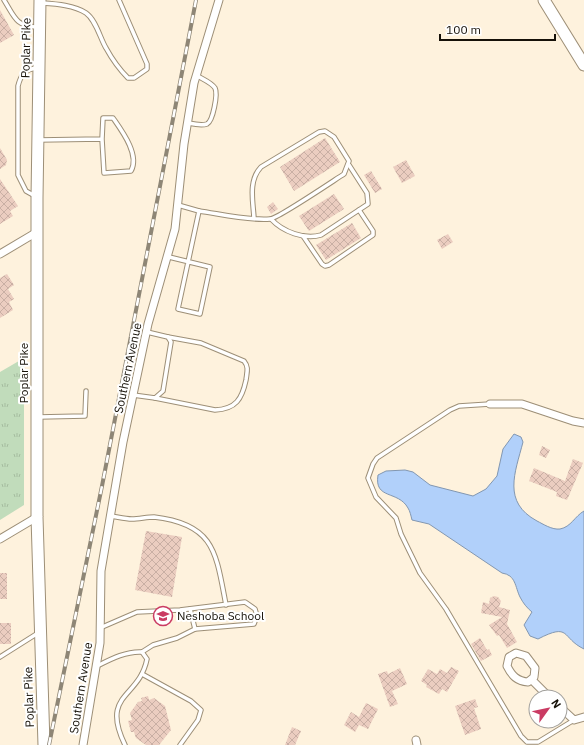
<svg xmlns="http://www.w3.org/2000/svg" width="584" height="745" font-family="'IBM Plex Sans',sans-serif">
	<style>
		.park { fill: url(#park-tufts) }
		.water { fill: #b1d0fa; stroke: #8297b1 }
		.building { fill: url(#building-cross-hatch) }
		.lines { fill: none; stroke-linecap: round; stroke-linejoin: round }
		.lane-casing { stroke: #9d8f77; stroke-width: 5.5 }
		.street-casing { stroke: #9d8f77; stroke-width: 9 }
		.secondary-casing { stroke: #9d8f77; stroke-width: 13 }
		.lane { stroke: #fff; stroke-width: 3.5 }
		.street { stroke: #fff; stroke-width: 7 }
		.secondary { stroke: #fff; stroke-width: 11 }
		.rail-casing { stroke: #8e8676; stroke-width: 4 }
		.rail { stroke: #fff; stroke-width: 2.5; stroke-dasharray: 8; stroke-linecap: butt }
		.labels { text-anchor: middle; stroke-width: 4; stroke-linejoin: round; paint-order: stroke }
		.street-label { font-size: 12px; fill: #161108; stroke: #fff }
		.poi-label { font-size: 12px; fill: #161108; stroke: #fff; text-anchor: start }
	</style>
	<defs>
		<pattern id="park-tufts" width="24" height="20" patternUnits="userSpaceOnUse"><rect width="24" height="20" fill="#c1dcbb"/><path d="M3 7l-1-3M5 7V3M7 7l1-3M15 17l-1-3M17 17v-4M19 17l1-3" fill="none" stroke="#a5bc9f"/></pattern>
		<pattern id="building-cross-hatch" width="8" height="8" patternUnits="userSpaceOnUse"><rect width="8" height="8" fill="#ebcdc0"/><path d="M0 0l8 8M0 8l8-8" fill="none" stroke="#c9afa4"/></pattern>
	</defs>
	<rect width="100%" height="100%" fill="#fef2dd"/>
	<polygon class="park" points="24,358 24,505 0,520 0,372"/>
	<path class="water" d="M514 434 521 437 523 442C515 473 502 502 537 521 543 524 552 530 560 529 571 527 575 516 584 511V649C561 638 571 622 538 639L530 636 524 625 532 612C527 608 523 603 520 597 515 587 516 575 502 573L429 524 412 520C411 516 410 511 408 508 398 490 374 500 378 475L386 471 405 470 413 472 430 485 473 496 486 489 497 476 503 449Z"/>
	<g class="building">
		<polygon points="0,10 14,35 0,43"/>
		<polygon points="325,138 340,162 294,191 280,167"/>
		<polygon points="0,148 7,160 6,165 0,169"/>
		<polygon points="406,160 415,176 402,183 393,167"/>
		<polygon points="371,171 382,189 375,193 364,175"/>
		<polygon points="0,179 18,206 10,211 13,216 0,224"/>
		<polygon points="334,194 344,209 309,231 299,216"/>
		<polygon points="273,202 278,209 271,214 267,207"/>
		<polygon points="352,223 361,238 326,260 316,245"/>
		<polygon points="448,234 453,242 442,249 437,240"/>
		<polygon points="7,274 14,285 8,289 14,299 9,302 13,310 0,318 0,278"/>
		<polygon points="542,446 550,450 546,458 539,455"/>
		<polygon points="573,459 583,463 567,500 556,496 557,492 529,481 534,468 565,481"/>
		<polygon points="146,531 182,537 172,597 135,590"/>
		<rect x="0" y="573" width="7" height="26"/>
		<polygon points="494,596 498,597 501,601 499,607 510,610 507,624 517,642 507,648 499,635 497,636 489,625 502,617 481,613 483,602 489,604 490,598"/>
		<rect x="0" y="623" width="11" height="21"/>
		<polygon points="480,638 487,650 489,649 492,655 481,661 471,644"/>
		<polygon points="451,667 459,671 447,692 442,689 439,694 426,687 427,685 421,681 428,669 437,674 440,669 447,673"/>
		<polygon points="400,668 407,684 392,691 398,704 390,707 378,674 387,671 388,674"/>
		<polygon points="148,696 149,700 154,698 165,706 171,730 159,745 146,745 136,738 134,732 131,732 128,721 132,720 130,713 138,702 142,701 141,698"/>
		<polygon points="475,699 478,707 474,708 481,729 465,735 455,706"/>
		<polygon points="366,703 378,709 368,729 359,725 355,732 344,725 351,712 359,717"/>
		<polygon points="292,727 301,731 295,745 285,745"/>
	</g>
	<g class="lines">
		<defs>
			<g id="lane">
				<path d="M4 0C14 16 16 27 37 27"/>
				<path d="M41 3C56 4 74 5 86 13 96 20 100 38 106 48 112 59 120 70 128 78H134L147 69V64L119 0"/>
				<path d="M188 123C193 124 201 126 207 124 213 121 218 94 215 88 211 82 202 79 196 75"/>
				<path d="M39 140 102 139 103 118H113C122 131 140 155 131 171L104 173 102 139"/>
				<path d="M35 196 26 191 18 175V86C21 74 25 69 38 68"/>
				<path d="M199 211C220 214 250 221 270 219 277 219 333 181 344 174L349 161 334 137 325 131 319 132 261 167C248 181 253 201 254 218"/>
				<path d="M271 219C283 232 305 240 321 235L368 204 367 193 349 165"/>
				<polyline points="303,236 322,264 325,266 329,265 373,235 373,231 359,210"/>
				<polyline points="169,257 210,267 200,314 178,309 199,211 178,205"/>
				<polyline points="133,395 155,398 163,391 171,342 168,337 147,332"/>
				<path d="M155 398 215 410C236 409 242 399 246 380 247 372 249 367 244 361L201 343 168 337"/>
				<polyline points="490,404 459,406 450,410 377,458 373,464 368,478 376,497 396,518 401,534 420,573 446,609 521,736 527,742 538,742 574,720"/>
				<polyline points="39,417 85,416 86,391"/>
				<path d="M111 516C118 517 125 519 132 519 139 519 147 517 154 517 215 524 216 553 226 605"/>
				<polyline points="190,609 195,629"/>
				<polyline points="100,628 137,612 180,610 245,602 255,609 257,616 254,624 195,629 177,638 153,645 142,652"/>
				<polyline points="0,657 38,633"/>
				<path d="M97 666C111 659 126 651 142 652L147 659C139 699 100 693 125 745"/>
				<polyline points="142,674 191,701 201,710 198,720 180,745"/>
			</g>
			<g id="street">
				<polyline points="0,254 37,232"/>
				<polyline points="490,404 522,404 573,421 584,423"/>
				<polyline points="0,539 37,517"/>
				<path d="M516 653 526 656 535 668 534 677 528 682C517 681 512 676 507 666L509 657Z"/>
				<polyline points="532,680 549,697"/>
				<polyline points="560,707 574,720 584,717"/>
				<polyline points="416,740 417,745"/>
				<polyline points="83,745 100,643 101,571 123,442 148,324 175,229 184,144 194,83 219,0"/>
			</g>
			<g id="secondary">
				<polyline points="40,0 37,198 37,517 44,745"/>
				<polyline points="544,0 584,65"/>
			</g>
		</defs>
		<use href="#lane" class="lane-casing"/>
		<use href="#street" class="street-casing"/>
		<use href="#secondary" class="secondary-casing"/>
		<use href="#lane" class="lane"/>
		<use href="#street" class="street"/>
		<use href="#secondary" class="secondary"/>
		<defs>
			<polyline id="rail" points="49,745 102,486 196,0"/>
		</defs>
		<use href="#rail" class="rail-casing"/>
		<use href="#rail" class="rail"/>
	</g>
	<defs>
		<symbol id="school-ring" viewBox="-11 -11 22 22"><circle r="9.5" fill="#fff" stroke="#ca3b63" stroke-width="1.5"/><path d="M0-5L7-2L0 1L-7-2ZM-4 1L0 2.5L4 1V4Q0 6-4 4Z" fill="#ca3b63"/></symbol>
	</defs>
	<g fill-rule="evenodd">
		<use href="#school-ring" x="152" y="605" width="22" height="22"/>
	</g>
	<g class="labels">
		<g class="street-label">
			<text transform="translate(26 48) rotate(-89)" y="4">Poplar Pike</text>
			<text transform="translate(128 368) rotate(-78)" y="4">Southern Avenue</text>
			<text transform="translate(24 373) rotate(-90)" y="4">Poplar Pike</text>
			<text transform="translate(81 688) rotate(-81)" y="4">Southern Avenue</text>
			<text transform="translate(29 697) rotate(-92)" y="4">Poplar Pike</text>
		</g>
		<g class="poi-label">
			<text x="177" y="620">Neshoba School</text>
		</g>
	</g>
	<g transform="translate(548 709) rotate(57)"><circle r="19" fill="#ffffff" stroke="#a2a09c"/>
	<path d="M0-3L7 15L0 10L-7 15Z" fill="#ca3b63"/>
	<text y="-6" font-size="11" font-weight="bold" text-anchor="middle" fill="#161108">N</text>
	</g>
	<path d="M440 34v6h115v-6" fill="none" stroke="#161108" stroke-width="2"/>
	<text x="446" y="34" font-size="12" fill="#161108" stroke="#ffffff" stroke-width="3" paint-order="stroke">100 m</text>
</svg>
